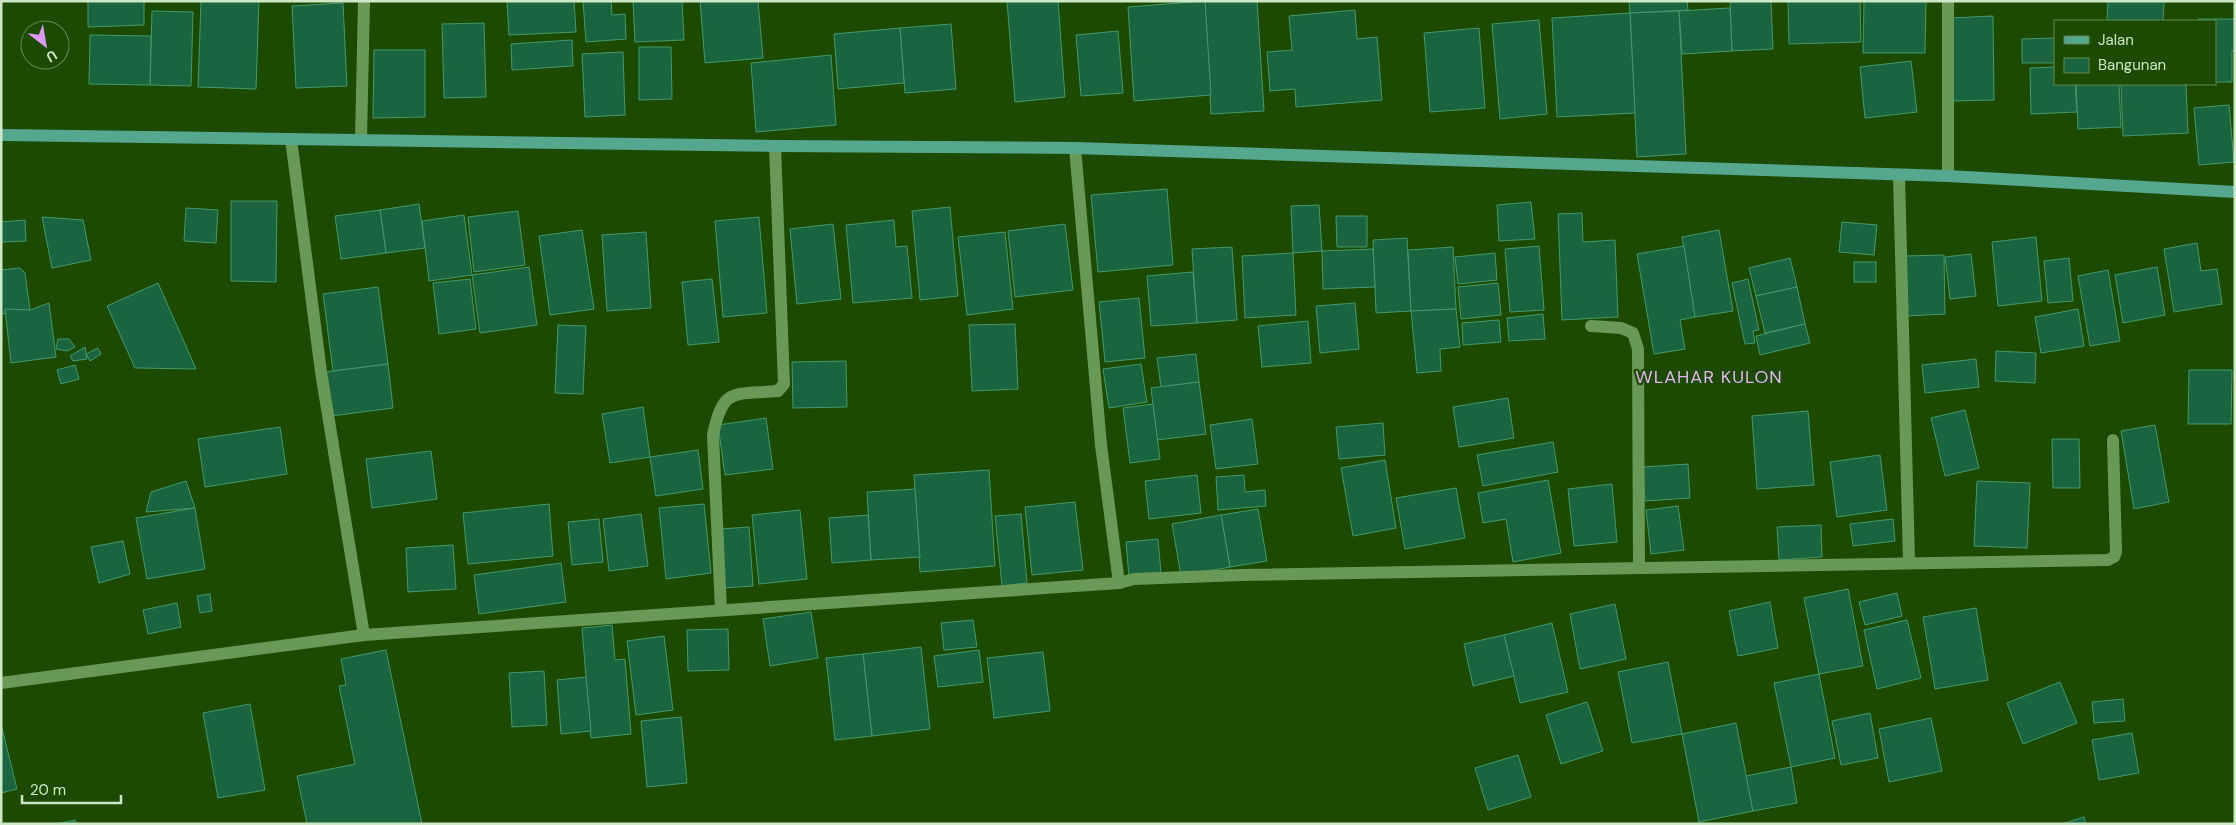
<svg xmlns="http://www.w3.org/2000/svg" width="2236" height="825" font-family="'DM Sans',sans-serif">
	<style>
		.building { fill: #1a6440; stroke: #449a6c }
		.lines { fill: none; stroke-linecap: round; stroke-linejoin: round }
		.minor { stroke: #699956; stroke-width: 12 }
		.major { stroke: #55a78e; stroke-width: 12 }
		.labels { text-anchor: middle; stroke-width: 4.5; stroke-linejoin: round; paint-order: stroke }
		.quarter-label { font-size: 18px; letter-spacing: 1px; fill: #e4b5f4; stroke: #1c4a01 }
	</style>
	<rect width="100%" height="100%" fill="#1c4a01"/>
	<g class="building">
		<polygon points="88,1 144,1 144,25 88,27"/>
		<polygon points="201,1 259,1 256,89 198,87"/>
		<polygon points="507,1 574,1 576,32 509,35"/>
		<polygon points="583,1 611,1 612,15 625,14 626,39 586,42"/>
		<polygon points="633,1 682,1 684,40 635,42"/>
		<polygon points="700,1 758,1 763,58 705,63"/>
		<polygon points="1007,1 1058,1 1065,97 1015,102"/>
		<polygon points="1205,1 1257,1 1264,111 1211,114"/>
		<polygon points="1205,1 1211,95 1134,101 1128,7"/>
		<polygon points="1629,1 1687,1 1688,10 1630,13"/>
		<polygon points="1730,1 1771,1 1773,49 1732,51"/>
		<polygon points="1788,1 1860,1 1861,42 1789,44"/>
		<polygon points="1864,1 1926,1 1925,53 1863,53"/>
		<polygon points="2108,1 2164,1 2163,21 2107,21"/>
		<polygon points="343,3 347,86 296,88 292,6"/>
		<polygon points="1730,8 1732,51 1682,54 1679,11"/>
		<polygon points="1355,10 1357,39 1377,37 1382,100 1296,107 1295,89 1270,91 1267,52 1292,50 1289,16"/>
		<polygon points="152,11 193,12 191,86 150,85"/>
		<polygon points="1679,11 1686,154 1637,157 1630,13"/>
		<polygon points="1630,13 1635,113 1557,117 1552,18"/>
		<polygon points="1993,16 1994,100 1952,101 1951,18"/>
		<polygon points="2198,19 2235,19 2235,51 2232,51 2232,82 2215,82 2215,21 2198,21"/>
		<polygon points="1539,20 1547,114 1500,119 1492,24"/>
		<polygon points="484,23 486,97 444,98 442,24"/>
		<polygon points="951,24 956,89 905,93 900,28"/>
		<polygon points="900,28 904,83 838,89 834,34"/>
		<polygon points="1479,28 1485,108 1430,112 1424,33"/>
		<polygon points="1118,31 1123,93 1081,96 1076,35"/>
		<polygon points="90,35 151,36 150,85 89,84"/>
		<polygon points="2055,38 2055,63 2022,63 2022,39"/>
		<polygon points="572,40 573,66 512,70 511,44"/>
		<polygon points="639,47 671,47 672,99 639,100"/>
		<polygon points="374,50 425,50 425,117 373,118"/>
		<polygon points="623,52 625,115 585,117 582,54"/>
		<polygon points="831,55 836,125 756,132 751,63"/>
		<polygon points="1911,61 1917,112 1865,118 1860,67"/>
		<polygon points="2055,67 2055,84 2075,84 2077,112 2031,114 2030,68"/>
		<polygon points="2076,84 2119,84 2121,127 2078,129"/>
		<polygon points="2121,84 2186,84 2188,133 2123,136"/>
		<polygon points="2229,105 2234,162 2199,165 2194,108"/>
		<polygon points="1167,189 1173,265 1098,272 1091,195"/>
		<polygon points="231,201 277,201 276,282 231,281"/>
		<polygon points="1531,202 1535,239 1499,241 1497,205"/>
		<polygon points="419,204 425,248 386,253 380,210"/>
		<polygon points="1319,205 1322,251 1293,253 1291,206"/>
		<polygon points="950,207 958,296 920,300 912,211"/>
		<polygon points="186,208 218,210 216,243 184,241"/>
		<polygon points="380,210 386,253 341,259 335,216"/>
		<polygon points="518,211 525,265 474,272 468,217"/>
		<polygon points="1582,213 1583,242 1615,240 1618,317 1562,320 1558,214"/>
		<polygon points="464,215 472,275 429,281 422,221"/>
		<polygon points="1336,216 1367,216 1367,247 1337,247"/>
		<polygon points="42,217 83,220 91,260 52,268"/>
		<polygon points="759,217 767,313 723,317 715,221"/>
		<polygon points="25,220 26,241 1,242 1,222"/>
		<polygon points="894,220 896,247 907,246 912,298 853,303 846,225"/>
		<polygon points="1842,222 1877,225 1874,255 1839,252"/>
		<polygon points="833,224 841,299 797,304 790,229"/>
		<polygon points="1065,224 1073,290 1015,297 1008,231"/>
		<polygon points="582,230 594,309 550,315 539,236"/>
		<polygon points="1719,230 1733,311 1695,317 1682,237"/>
		<polygon points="646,232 651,308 607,311 602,235"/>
		<polygon points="1005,232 1013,309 967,315 958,237"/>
		<polygon points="2036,237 2042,301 1998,306 1992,242"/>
		<polygon points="1407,238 1411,311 1376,313 1373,240"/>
		<polygon points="2197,243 2201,271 2217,269 2222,304 2174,312 2164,249"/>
		<polygon points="1539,246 1544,310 1510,312 1505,249"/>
		<polygon points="1684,246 1695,317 1680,320 1685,349 1654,354 1637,254"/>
		<polygon points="1232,247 1237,320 1197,323 1192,249"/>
		<polygon points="1453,247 1456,309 1411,311 1408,250"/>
		<polygon points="1373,249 1375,287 1323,289 1322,251"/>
		<polygon points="1293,253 1296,315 1245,318 1242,256"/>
		<polygon points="1495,253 1497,280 1458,284 1455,257"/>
		<polygon points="1971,254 1976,296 1950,299 1945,257"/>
		<polygon points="1944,255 1945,314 1906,316 1905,256"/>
		<polygon points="1790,258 1797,287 1756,296 1749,268"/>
		<polygon points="2069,258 2073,301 2048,303 2044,261"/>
		<rect x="1854" y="262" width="22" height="20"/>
		<polygon points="529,267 537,325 480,333 472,275"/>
		<polygon points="2157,267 2165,315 2123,323 2115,275"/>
		<polygon points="20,268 25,273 30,310 1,314 1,270"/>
		<polygon points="2108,270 2120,341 2090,346 2078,276"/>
		<polygon points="1193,272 1197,323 1151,326 1147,276"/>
		<polygon points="470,279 476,329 439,334 433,283"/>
		<polygon points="712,279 719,342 688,345 682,282"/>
		<polygon points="1748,279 1759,330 1753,331 1755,343 1745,344 1732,283"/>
		<polygon points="158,283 196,369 135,368 107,306"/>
		<polygon points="1498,283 1501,315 1461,319 1458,287"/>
		<polygon points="378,287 388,364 333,371 323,294"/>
		<polygon points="1797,287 1805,324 1765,333 1756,296"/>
		<polygon points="1139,298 1145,358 1105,362 1099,302"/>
		<polygon points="49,303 56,357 11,363 5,309 30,310"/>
		<polygon points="1355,303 1359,349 1320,353 1316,306"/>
		<polygon points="1456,309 1460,347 1440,349 1441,371 1417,373 1411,311"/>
		<polygon points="2078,309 2084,346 2041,353 2035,317"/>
		<polygon points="1543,314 1545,339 1509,341 1507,318"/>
		<polygon points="1499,320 1501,342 1463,345 1462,323"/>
		<polygon points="1308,321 1311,363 1262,367 1258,326"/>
		<polygon points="1015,324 1018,389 972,391 969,325"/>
		<polygon points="1805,324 1810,343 1760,355 1756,336"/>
		<polygon points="558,325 586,326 583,394 555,393"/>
		<polygon points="58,339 69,339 75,347 67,351 56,349"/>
		<polygon points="85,347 87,359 73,361 70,356"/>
		<polygon points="98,348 101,354 90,361 86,354"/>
		<polygon points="1996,351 2036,353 2035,383 1995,381"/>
		<polygon points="1196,354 1199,382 1161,387 1157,358"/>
		<polygon points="1976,359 1979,387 1925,393 1922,365"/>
		<polygon points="846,361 847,407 793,408 792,362"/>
		<polygon points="388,364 393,408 331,416 326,372"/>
		<polygon points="1141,364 1147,402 1109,408 1103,369"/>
		<polygon points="75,365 79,379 61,384 57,370"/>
		<polygon points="2189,370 2232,370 2231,424 2188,424"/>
		<polygon points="1199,382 1206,434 1157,440 1151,388"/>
		<polygon points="1508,398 1514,438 1459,447 1453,407"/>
		<polygon points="1153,404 1160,459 1130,463 1123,408"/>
		<polygon points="643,407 650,457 610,463 602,414"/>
		<polygon points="1965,410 1979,468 1945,476 1931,418"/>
		<polygon points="1808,411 1814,485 1757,489 1752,416"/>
		<polygon points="766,418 773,469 725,475 718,425"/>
		<polygon points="1252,419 1258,464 1216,469 1210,425"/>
		<polygon points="1383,423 1385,455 1339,459 1336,427"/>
		<polygon points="2155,425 2169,502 2134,509 2121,431"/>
		<polygon points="280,427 287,474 205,487 198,439"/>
		<polygon points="2052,439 2079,439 2080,488 2053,488"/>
		<polygon points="1553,442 1558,472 1483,486 1477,455"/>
		<polygon points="698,450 703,489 656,496 650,457"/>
		<polygon points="431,451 437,499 372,508 366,459"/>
		<polygon points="1880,455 1887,510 1837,517 1830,462"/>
		<polygon points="1385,460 1396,528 1353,536 1341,468"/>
		<polygon points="1688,464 1690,498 1645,501 1643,467"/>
		<polygon points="989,470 995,566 920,572 914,475"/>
		<polygon points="1197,475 1201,513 1149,519 1145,481"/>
		<polygon points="1244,475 1245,492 1265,490 1266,506 1218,510 1216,477"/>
		<polygon points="1548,480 1561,553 1513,562 1506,519 1483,523 1478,493"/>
		<polygon points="186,481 195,508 146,512 151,492"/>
		<polygon points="1977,481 2030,483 2027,548 1974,546"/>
		<polygon points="1612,484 1617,542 1574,546 1568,489"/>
		<polygon points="1456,488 1465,538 1405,549 1396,498"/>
		<polygon points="915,489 920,557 871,560 867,492"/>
		<polygon points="1075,502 1083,570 1032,575 1025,507"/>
		<polygon points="549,504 553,556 468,564 463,513"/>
		<polygon points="704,504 711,573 666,579 659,508"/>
		<polygon points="1678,506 1684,550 1651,554 1646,510"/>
		<polygon points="195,508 205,569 147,579 136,518"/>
		<polygon points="1258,509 1267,561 1230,567 1221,515"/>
		<polygon points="800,510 807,579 759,584 752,515"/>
		<polygon points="641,514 648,566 609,571 603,519"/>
		<polygon points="1021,514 1027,583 1002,586 995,516"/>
		<polygon points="868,515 871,560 832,563 829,518"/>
		<polygon points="1221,515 1230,567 1181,576 1172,524"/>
		<polygon points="599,519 603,562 572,565 568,522"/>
		<polygon points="1893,519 1895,541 1853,546 1850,524"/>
		<polygon points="1821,525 1822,557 1779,560 1777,527"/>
		<polygon points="749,527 753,586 723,588 720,529"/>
		<polygon points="1158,539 1161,573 1129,577 1126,542"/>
		<polygon points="123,541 130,574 99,583 91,547"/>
		<polygon points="453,545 456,589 408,592 406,548"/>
		<polygon points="561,563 566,602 479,614 474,575"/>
		<polygon points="1848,589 1863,666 1819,674 1804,598"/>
		<polygon points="1897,593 1902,616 1865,625 1859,602"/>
		<polygon points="210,594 212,611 200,613 197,596"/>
		<polygon points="1770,602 1778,648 1738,656 1729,611"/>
		<polygon points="177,603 181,627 148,634 143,610"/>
		<polygon points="1615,604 1626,659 1580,669 1570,614"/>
		<polygon points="1976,608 1988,680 1935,689 1923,617"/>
		<polygon points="811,612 818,658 770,666 763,619"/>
		<polygon points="973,620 977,647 944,650 941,623"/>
		<polygon points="1907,620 1921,678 1877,689 1864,630"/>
		<polygon points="1552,623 1568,692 1520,703 1504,635"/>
		<polygon points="612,625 615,660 625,659 631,734 591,738 582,628"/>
		<polygon points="728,629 729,670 688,671 687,630"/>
		<polygon points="1504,635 1514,676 1473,686 1464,644"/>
		<polygon points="664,636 673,710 636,715 627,641"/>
		<polygon points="921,647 930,729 872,736 863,654"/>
		<polygon points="386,650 422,824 307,824 297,776 355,764 339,686 346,685 341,659"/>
		<polygon points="979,650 983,682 938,687 934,656"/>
		<polygon points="1043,652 1050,711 994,718 987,658"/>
		<polygon points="863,654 872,736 835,740 826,658"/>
		<polygon points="1668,662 1682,734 1632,743 1618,672"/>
		<polygon points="544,671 547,725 512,727 509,673"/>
		<polygon points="1819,674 1835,758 1791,767 1774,683"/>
		<polygon points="586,677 591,731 561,734 557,680"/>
		<polygon points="2060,682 2077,723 2023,744 2007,703"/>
		<polygon points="2123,699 2125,721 2094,723 2092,702"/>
		<polygon points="1587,702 1603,751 1561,764 1546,715"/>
		<polygon points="250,704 265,790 218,798 203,713"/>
		<polygon points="1870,713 1878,758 1841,765 1832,721"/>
		<polygon points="681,717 687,783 647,787 641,721"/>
		<polygon points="1931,718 1942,771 1889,782 1879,729"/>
		<polygon points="1736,723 1753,811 1699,822 1682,734"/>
		<polygon points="2,728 17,789 1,793 1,729"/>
		<polygon points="2132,733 2139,773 2099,780 2092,740"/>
		<polygon points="1518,755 1531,797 1488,810 1475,768"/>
		<polygon points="1791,767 1797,803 1753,811 1746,776"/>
		<polygon points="2084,817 2086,824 2062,824"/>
		<polygon points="75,820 76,824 57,824"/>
	</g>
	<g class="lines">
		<g class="minor">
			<polyline points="1948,1 1948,176"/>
			<polyline points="291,139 321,372 364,635"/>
			<polyline points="361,140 364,1"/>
			<polyline points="1075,148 1101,445 1119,583"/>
			<polyline points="1899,176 1909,562"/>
			<polyline points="1591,326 1621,328 1633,333 1638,349 1639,567"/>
			<path d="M721 610 713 435C723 386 734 395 778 391L784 384 775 146"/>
			<polyline points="1,683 364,635 1119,583 1134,579 1241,575 2108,560 2114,557 2116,552 2113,440"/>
		</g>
		<polyline class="major" points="1,135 775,146 1075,148 1948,176 2235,192"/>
	</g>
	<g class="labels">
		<g class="quarter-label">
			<text x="1709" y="383">WLAHAR KULON</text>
		</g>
	</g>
	<rect width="2236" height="825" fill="none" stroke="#cee8c5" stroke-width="5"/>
	<rect x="2054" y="20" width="162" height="65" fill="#1c4a01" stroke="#63894f"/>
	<rect x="2064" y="36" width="25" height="8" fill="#55a78e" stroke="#63894f"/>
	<text x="2098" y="45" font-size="15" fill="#cee8c5">Jalan</text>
	<rect x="2064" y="58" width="25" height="15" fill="#1a6440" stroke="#63894f"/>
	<text x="2098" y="70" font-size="15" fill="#cee8c5">Bangunan</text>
	<g transform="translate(45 45) rotate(149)"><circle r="24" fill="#1c4a01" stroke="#63894f"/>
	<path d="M0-4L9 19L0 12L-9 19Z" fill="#dd99f3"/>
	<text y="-8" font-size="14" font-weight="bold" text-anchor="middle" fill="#cee8c5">U</text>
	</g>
	<path d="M22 795v8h99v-8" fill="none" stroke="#cee8c5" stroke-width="2.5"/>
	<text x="30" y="795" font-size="15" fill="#cee8c5" stroke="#1c4a01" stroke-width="4" paint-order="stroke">20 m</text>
</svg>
